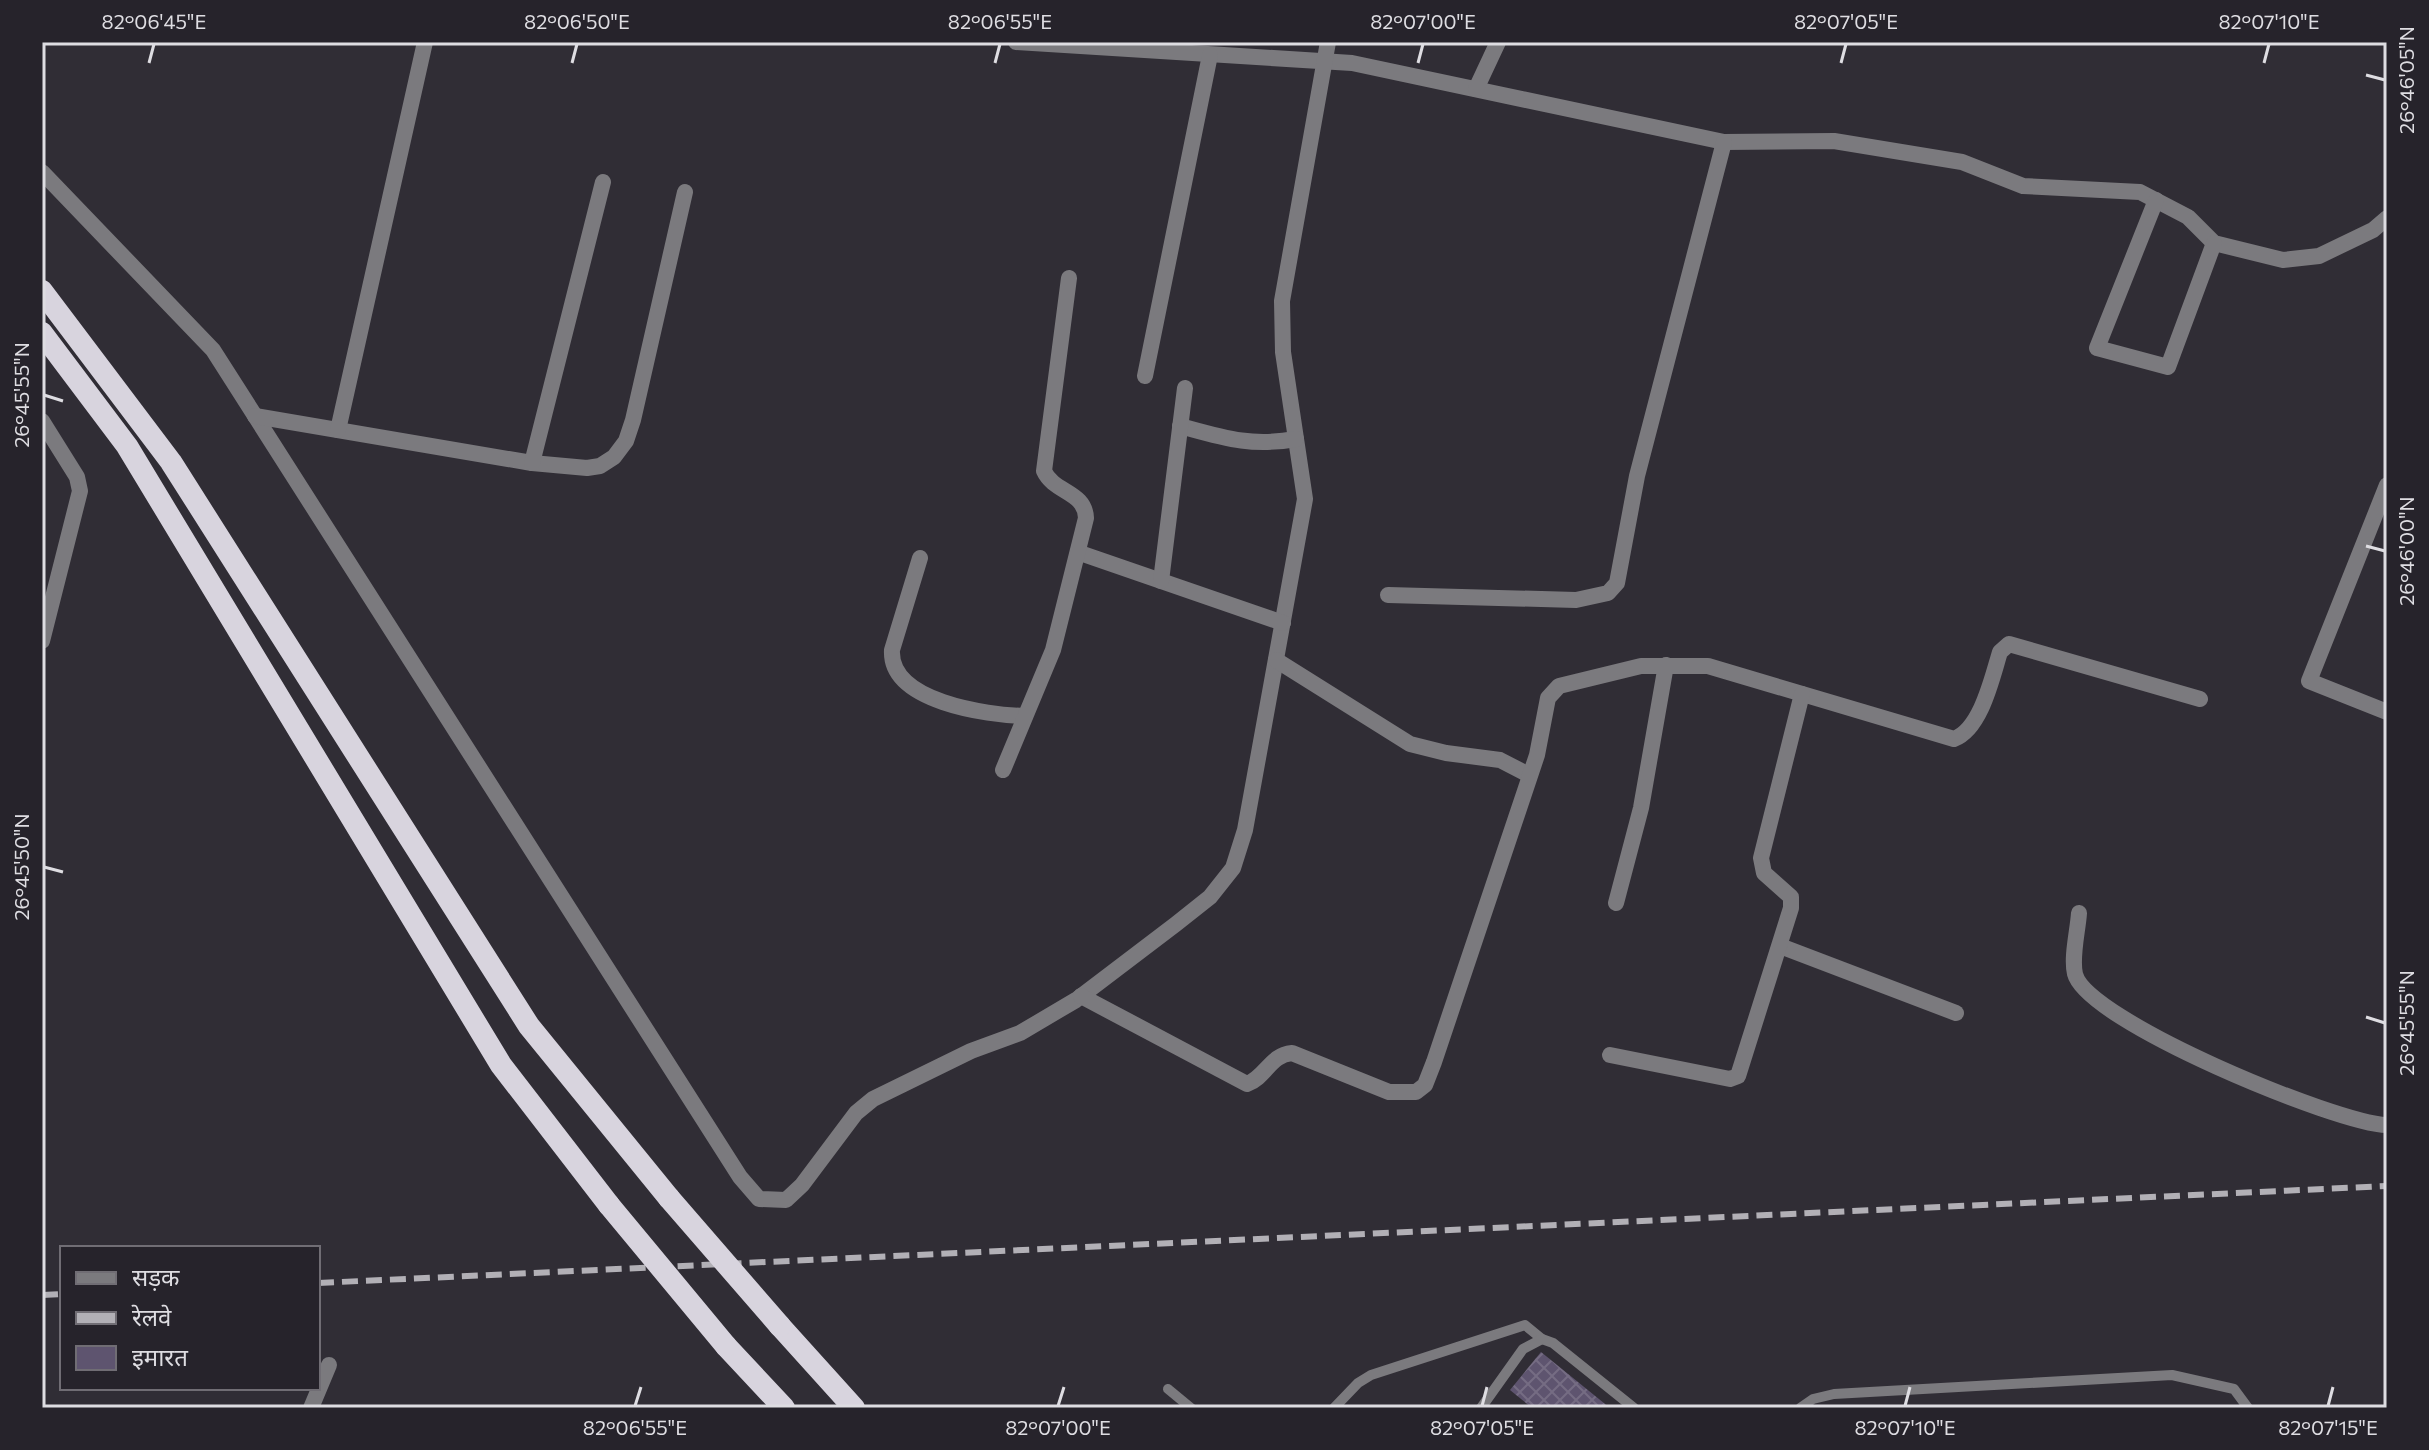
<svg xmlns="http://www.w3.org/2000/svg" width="2429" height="1450" font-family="Commissioner,'Noto Sans Devanagari',sans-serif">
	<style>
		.building { fill: url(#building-cross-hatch) }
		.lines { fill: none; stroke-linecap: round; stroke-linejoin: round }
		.service { stroke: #7b7a7e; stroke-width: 10 }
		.minor { stroke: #7b7a7e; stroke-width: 16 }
		.trunk { stroke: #d8d4de; stroke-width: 22 }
		.rail { stroke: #b2b0b6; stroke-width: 6; stroke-dasharray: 16 8; stroke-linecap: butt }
		.trunk-bridge { stroke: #d8d4de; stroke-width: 22 }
		.ticks { fill: none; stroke: #dedde2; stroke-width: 3 }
		.neatline { fill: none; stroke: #dedde2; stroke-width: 3 }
		.ticks-label { font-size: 20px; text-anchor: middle; fill: #dedde2 }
	</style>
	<defs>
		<pattern id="building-cross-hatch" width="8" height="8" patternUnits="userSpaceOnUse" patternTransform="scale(2)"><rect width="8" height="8" fill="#5e546f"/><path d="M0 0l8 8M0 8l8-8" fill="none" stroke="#756c83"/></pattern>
	</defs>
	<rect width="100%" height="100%" fill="#302d35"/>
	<polygon class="building" points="1541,1352 1610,1408 1532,1408 1510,1390"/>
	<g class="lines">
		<g class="service">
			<polyline points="1168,1389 1191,1408"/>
			<polyline points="1334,1408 1358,1383 1371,1375 1525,1325 1542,1339"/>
			<polyline points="1481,1408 1523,1349 1542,1339 1553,1343 1634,1408"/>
			<polyline points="1800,1408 1813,1399 1834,1394 2172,1375 2234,1389 2248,1408"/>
		</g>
		<g class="minor">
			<polyline points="1016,42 1352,63 1724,142 1834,141 1962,162 2023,186 2140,192 2188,217 2214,243 2283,260 2319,256 2373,230 2387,218"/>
			<polyline points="1476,89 1498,42"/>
			<polyline points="42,172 213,350 740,1177 759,1199 786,1200 802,1185 856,1113 873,1099 971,1051 1020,1033 1076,1000 1176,924 1210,897 1233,868 1245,830 1305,499 1283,352 1282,301 1328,42"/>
			<polyline points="2156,200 2097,348 2168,367 2214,243"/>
			<polyline points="1145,376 1210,55"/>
			<polyline points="255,416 532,463 587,468 600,466 614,457 626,441 633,420 685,192"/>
			<polyline points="42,421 77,477 80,491 42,641"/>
			<path d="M1180 426C1224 438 1251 447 1296 439"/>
			<polyline points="338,430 425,42"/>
			<polyline points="532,463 603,182"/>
			<polyline points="2387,485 2309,681 2387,712"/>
			<polyline points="1080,553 1283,623"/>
			<path d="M920 558 892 650C889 702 987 715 1025 716"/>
			<polyline points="1161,581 1185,388"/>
			<polyline points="1388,595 1576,600 1608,593 1617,583 1637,476 1724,142"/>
			<polyline points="1276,660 1410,744 1446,753 1500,760 1529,775"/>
			<path d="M1003 770 1053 650 1086 518C1085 491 1054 493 1044 471L1069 278"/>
			<polyline points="1616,903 1641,808 1666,665"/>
			<path d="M2079 913C2078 930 2071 957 2075 974 2087 1021 2337 1124 2387 1125"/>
			<polyline points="1780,946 1956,1013"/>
			<path d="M1081 996 1247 1084C1266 1077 1270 1055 1292 1053L1389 1092H1416L1425 1085 1434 1062 1537 755 1548 698 1559 686 1641 666H1708L1954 739C1981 729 1992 678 2000 652L2009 644 2200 699"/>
			<polyline points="1610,1055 1730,1079 1738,1076 1791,908 1791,897 1764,873 1761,858 1802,694"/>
			<polyline points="311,1408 329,1365"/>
		</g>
		<g class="trunk">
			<polyline points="42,291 171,462 529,1026 669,1198"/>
			<polyline points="42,333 127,446 501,1065 609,1205"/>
			<polyline points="780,1326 854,1408"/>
			<polyline points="726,1346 784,1408"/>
		</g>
		<g class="rail">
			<polyline points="318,1283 2387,1186"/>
			<polyline points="42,1295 62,1294"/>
		</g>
		<g class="trunk-bridge">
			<polyline points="669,1198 780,1326"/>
			<polyline points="609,1205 726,1346"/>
		</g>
	</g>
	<path class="ticks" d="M149 63 154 44M572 63 577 44M995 63 1000 44M1418 63 1423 44M1841 63 1846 44M2264 63 2269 44M2366 75 2385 80M44 395 63 401M2366 546 2385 551M44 867 63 872M2366 1017 2385 1023M635 1406 641 1387M1058 1406 1064 1387M1482 1406 1487 1387M1905 1406 1910 1387M2328 1406 2333 1387"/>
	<rect width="2429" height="1450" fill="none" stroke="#26232b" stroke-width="88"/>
	<rect x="60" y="1246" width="260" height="144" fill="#26232b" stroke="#706d74" stroke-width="2"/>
	<rect x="76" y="1272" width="40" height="12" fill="#7b7a7e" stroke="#706d74" stroke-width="2"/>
	<text x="132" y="1286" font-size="24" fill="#dedde2">सड़क</text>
	<rect x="76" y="1312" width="40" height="12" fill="#b2b0b6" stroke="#706d74" stroke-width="2"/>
	<text x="132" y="1326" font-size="24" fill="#dedde2">रेलवे</text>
	<rect x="76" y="1346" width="40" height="24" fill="#5e546f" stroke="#706d74" stroke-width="2"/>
	<text x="132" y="1366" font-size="24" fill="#dedde2">इमारत</text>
	<rect x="44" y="44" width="2341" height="1362" class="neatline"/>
	<g class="ticks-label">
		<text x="154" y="29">82°06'45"E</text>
		<text x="577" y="29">82°06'50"E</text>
		<text x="1000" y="29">82°06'55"E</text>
		<text x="1423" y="29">82°07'00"E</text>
		<text x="1846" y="29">82°07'05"E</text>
		<text x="2269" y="29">82°07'10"E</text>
		<text transform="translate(2407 80) rotate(-90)" y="7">26°46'05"N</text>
		<text transform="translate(22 395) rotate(-90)" y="7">26°45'55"N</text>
		<text transform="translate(2407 551) rotate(-90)" y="7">26°46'00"N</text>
		<text transform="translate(22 867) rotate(-90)" y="7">26°45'50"N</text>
		<text transform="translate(2407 1023) rotate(-90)" y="7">26°45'55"N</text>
		<text x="635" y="1435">82°06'55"E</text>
		<text x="1058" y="1435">82°07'00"E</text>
		<text x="1482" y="1435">82°07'05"E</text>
		<text x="1905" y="1435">82°07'10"E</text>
		<text x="2328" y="1435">82°07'15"E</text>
	</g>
</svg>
